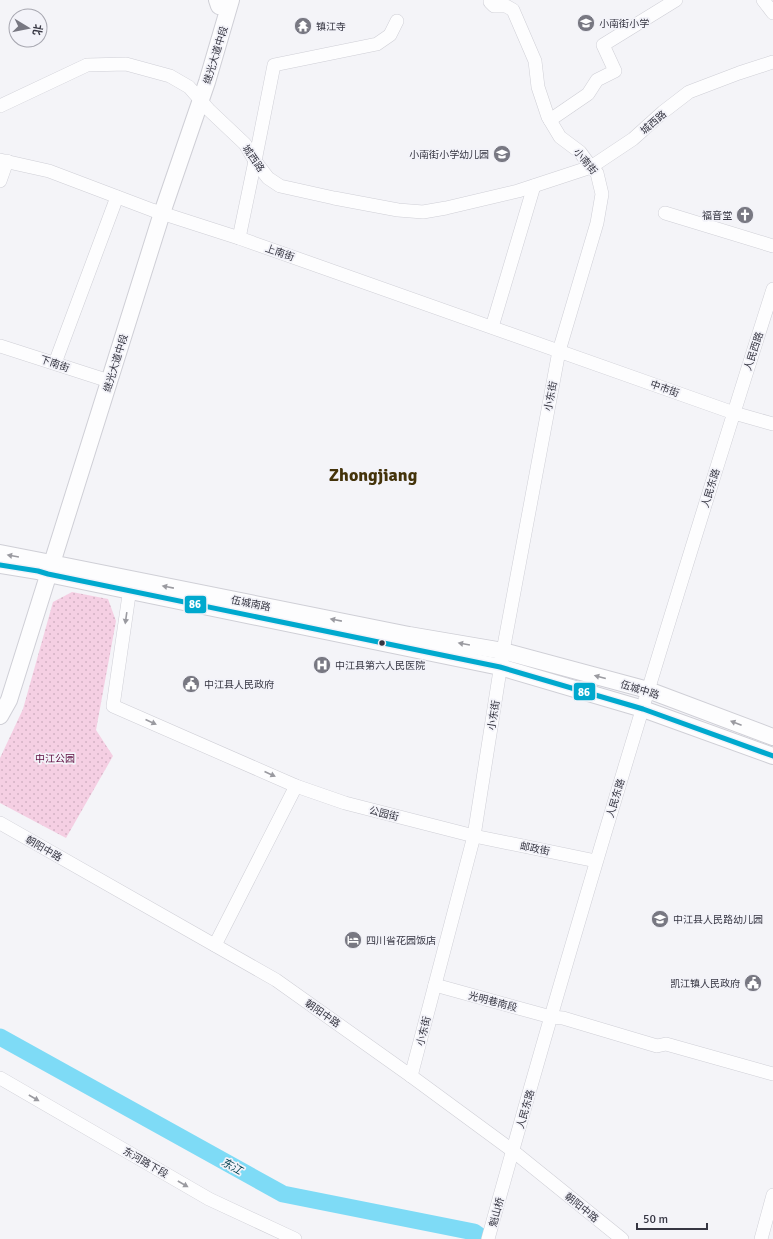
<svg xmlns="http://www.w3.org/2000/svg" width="773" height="1239" font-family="Signika,'Noto Sans SC',sans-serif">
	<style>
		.park { fill: url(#park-dots) }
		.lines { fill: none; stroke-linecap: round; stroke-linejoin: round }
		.river { stroke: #7edbf6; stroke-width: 17 }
		.minor-casing { stroke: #cfcfd6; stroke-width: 14 }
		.major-casing { stroke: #cfcfd6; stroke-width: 18 }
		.minor { stroke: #fdfdfe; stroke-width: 13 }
		.major { stroke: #fdfdfe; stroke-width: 16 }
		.bus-1-casing { stroke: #f3f3f9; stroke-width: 8 }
		.bus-1 { stroke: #00a9ce; stroke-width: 5 }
		.oneway { fill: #9a9aa0 }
		.bus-dot { fill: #363642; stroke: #f3f3f9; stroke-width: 1.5 }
		.labels { text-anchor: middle; stroke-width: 3.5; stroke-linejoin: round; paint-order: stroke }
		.poi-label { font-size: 10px; fill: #363642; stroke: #f3f3f9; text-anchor: start }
		.street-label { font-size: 10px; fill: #363642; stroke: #f3f3f9 }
		.park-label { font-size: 10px; fill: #5c0b3e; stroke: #f3f3f9 }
		.water-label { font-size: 11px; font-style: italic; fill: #044150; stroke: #f3f3f9 }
		.town-label { font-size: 18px; font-weight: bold; fill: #44330a; stroke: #f3f3f9 }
		.line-badge { stroke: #f3f3f9; stroke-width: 1.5 }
		.badge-label { font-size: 11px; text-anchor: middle; font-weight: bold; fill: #fff }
	</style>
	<defs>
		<pattern id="park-dots" width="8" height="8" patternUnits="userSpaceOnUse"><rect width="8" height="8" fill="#f5cfe3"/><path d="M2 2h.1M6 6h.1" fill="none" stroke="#d3b2c4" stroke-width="1.8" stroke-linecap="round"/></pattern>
	</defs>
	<rect width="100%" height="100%" fill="#f4f4f8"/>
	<polygon class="park" points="72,592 108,599 116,621 96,730 113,756 66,838 0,803 0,758 23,709 53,602"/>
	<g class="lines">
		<polyline class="river" points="0,1037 283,1194 474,1232 484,1239"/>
		<defs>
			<g id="minor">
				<polyline points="763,0 773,13"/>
				<polyline points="0,106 87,65 126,64 170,76 189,87 209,110 245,144 255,161 268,178 280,186 334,198 398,210 423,212 446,208 518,191 591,167 633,139 663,112 689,92 739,73 773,62"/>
				<polyline points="550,120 588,94 597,80 615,71 603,45 676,0"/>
				<polyline points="0,160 49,171 152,210 239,238 734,413 773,424"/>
				<polyline points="0,181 7,161"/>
				<polyline points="665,213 773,246"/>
				<polyline points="239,238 255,161 274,65 377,44 390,35 397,21"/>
				<polyline points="492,327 534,186"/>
				<polyline points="0,346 109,381"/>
				<polyline points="55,363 117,197"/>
				<polyline points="131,581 113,706 296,786 345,803 474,836 596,861"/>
				<polyline points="0,823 276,980 411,1076 513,1151 622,1239"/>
				<polyline points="215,945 296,786"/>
				<polyline points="435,985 551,1017 563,1018 657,1046 666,1044 773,1074"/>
				<polyline points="411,1076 474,836 503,651 559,351 597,223 602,194 597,173 591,167 580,152 560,137 548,117 538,87 535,61 513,10 506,6 494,6 490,2 490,0"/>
				<polyline points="0,1078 209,1199 295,1239"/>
				<path d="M488 1239C576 920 673 604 773 289"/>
				<polyline points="761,1239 773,1195"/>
			</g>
			<g id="major">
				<polyline points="217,0 219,6"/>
				<polyline points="0,553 41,561 409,635 503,651 648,690 773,737"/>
				<polyline points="0,565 38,571 48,574 500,667 643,709 773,756"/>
				<polyline points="0,716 9,700 162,213 207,82 231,0"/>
			</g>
		</defs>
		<use href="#minor" class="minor-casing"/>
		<use href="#major" class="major-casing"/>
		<use href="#minor" class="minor"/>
		<use href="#major" class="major"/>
		<defs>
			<polyline id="bus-1" points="0,565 38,571 48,574 500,667 643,709 773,756"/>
		</defs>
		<use href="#bus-1" class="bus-1-casing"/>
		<use href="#bus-1" class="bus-1"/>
	</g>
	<defs><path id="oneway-solid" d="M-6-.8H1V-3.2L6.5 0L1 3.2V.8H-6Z"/></defs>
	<g class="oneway">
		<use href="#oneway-solid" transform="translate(13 556) rotate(-170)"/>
		<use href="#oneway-solid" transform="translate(168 587) rotate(-169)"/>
		<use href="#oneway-solid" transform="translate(126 618) rotate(98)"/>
		<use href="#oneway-solid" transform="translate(336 620) rotate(-169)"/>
		<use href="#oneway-solid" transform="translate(464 644) rotate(-170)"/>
		<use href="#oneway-solid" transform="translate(600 677) rotate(-165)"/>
		<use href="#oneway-solid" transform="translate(151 722) rotate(24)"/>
		<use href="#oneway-solid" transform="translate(736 723) rotate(-159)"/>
		<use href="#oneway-solid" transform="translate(270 774) rotate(24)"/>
		<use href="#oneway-solid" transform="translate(34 1098) rotate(30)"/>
		<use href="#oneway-solid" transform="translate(183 1184) rotate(30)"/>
	</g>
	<defs>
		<symbol id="school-disc" viewBox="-11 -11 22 22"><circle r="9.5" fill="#787882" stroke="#f3f3f9"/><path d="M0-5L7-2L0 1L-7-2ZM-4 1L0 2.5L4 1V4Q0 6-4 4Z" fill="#fff"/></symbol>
		<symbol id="temple-disc" viewBox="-11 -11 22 22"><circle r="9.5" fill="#787882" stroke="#f3f3f9"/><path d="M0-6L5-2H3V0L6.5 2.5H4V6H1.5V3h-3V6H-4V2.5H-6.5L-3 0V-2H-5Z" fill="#fff"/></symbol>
		<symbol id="church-disc" viewBox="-11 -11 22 22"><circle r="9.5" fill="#787882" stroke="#f3f3f9"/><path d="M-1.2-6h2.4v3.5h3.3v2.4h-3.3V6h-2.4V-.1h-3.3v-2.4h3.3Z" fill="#fff"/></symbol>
		<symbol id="hospital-disc" viewBox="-11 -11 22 22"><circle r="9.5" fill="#787882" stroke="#f3f3f9"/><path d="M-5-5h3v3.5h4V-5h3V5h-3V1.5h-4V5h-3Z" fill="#fff"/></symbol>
		<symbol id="civic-disc" viewBox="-11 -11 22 22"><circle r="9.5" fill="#787882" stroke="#f3f3f9"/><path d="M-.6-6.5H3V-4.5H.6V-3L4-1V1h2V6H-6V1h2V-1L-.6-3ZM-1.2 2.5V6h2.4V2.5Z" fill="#fff"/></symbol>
		<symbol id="hotel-disc" viewBox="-11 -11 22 22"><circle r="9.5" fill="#787882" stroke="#f3f3f9"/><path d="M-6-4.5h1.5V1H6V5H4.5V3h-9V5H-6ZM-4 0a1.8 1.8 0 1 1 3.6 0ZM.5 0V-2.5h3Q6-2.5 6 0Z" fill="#fff"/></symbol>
	</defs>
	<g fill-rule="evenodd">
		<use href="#school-disc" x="576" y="13" width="20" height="20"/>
		<use href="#temple-disc" x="293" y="16" width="20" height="20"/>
		<use href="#school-disc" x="492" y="144" width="20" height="20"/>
		<use href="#church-disc" x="735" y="205" width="20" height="20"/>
		<use href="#hospital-disc" x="312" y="655" width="20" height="20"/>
		<use href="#civic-disc" x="181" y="674" width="20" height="20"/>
		<use href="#school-disc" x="650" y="909" width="20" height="20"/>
		<use href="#hotel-disc" x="343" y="930" width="20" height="20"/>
		<use href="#civic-disc" x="743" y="973" width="20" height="20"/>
	</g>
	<circle class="bus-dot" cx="382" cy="643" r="3.5"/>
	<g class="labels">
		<g class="poi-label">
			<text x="599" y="27">小南街小学</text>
			<text x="316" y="30">镇江寺</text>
			<text x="489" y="158" text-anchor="end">小南街小学幼儿园</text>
			<text x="732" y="219" text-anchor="end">福音堂</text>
			<text x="335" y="669">中江县第六人民医院</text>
			<text x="204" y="688">中江县人民政府</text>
			<text x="673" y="923">中江县人民路幼儿园</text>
			<text x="366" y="944">四川省花园饭店</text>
			<text x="740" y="987" text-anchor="end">凯江镇人民政府</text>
		</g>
		<g class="street-label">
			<text transform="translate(215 55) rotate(-73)" y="4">继光大道中段</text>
			<text transform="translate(653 122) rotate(-41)" y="4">城西路</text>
			<text transform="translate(254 158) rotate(55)" y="4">城西路</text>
			<text transform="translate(586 161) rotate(50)" y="4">小南街</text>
			<text transform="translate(280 252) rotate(19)" y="4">上南街</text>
			<text transform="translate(753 351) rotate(-72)" y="4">人民西路</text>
			<text transform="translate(55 363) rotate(19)" y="4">下南街</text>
			<text transform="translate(115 363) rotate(-73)" y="4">继光大道中段</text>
			<text transform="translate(665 388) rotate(20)" y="4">中市街</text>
			<text transform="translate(550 396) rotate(-79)" y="4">小东街</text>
			<text transform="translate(710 488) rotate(-73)" y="4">人民东路</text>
			<text transform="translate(251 603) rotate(11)" y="4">伍城南路</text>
			<text transform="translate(640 689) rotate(17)" y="4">伍城中路</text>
			<text transform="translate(493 715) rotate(-81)" y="4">小东街</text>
			<text transform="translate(615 798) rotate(-73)" y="4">人民东路</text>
			<text transform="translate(384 813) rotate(14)" y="4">公园街</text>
			<text transform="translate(44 848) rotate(30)" y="4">朝阳中路</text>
			<text transform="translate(535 848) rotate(11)" y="4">邮政街</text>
			<text transform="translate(493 1001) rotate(15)" y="4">光明巷南段</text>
			<text transform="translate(323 1013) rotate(35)" y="4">朝阳中路</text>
			<text transform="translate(423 1031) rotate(-76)" y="4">小东街</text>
			<text transform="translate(525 1109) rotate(-74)" y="4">人民东路</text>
			<text transform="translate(146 1162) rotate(30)" y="4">东河路下段</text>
			<text transform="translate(582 1207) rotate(39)" y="4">朝阳中路</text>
			<text transform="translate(496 1212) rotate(-75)" y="4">魁山桥</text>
		</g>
		<g class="park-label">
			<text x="55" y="762">中江公园</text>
		</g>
		<g class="water-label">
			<text transform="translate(232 1166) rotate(29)" y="4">东江</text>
		</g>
		<g class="town-label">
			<text x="373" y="481">Zhongjiang</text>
		</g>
	</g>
	<g class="line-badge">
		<rect x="184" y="595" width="23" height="19" rx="4" fill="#00a9ce"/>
		<rect x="573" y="682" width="23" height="19" rx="4" fill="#00a9ce"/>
	</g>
	<g class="badge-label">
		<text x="195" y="608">86</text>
		<text x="584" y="696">86</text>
	</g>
	<g transform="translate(28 28) rotate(100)"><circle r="19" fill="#f3f3f9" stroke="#a7a7b0"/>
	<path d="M0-3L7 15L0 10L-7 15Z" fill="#787882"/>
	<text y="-6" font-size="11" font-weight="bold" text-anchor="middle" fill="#363642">北</text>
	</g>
	<path d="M637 1223v6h70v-6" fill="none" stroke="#363642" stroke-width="2"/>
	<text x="643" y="1223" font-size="12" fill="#363642" stroke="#f3f3f9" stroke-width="3" paint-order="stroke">50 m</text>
</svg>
